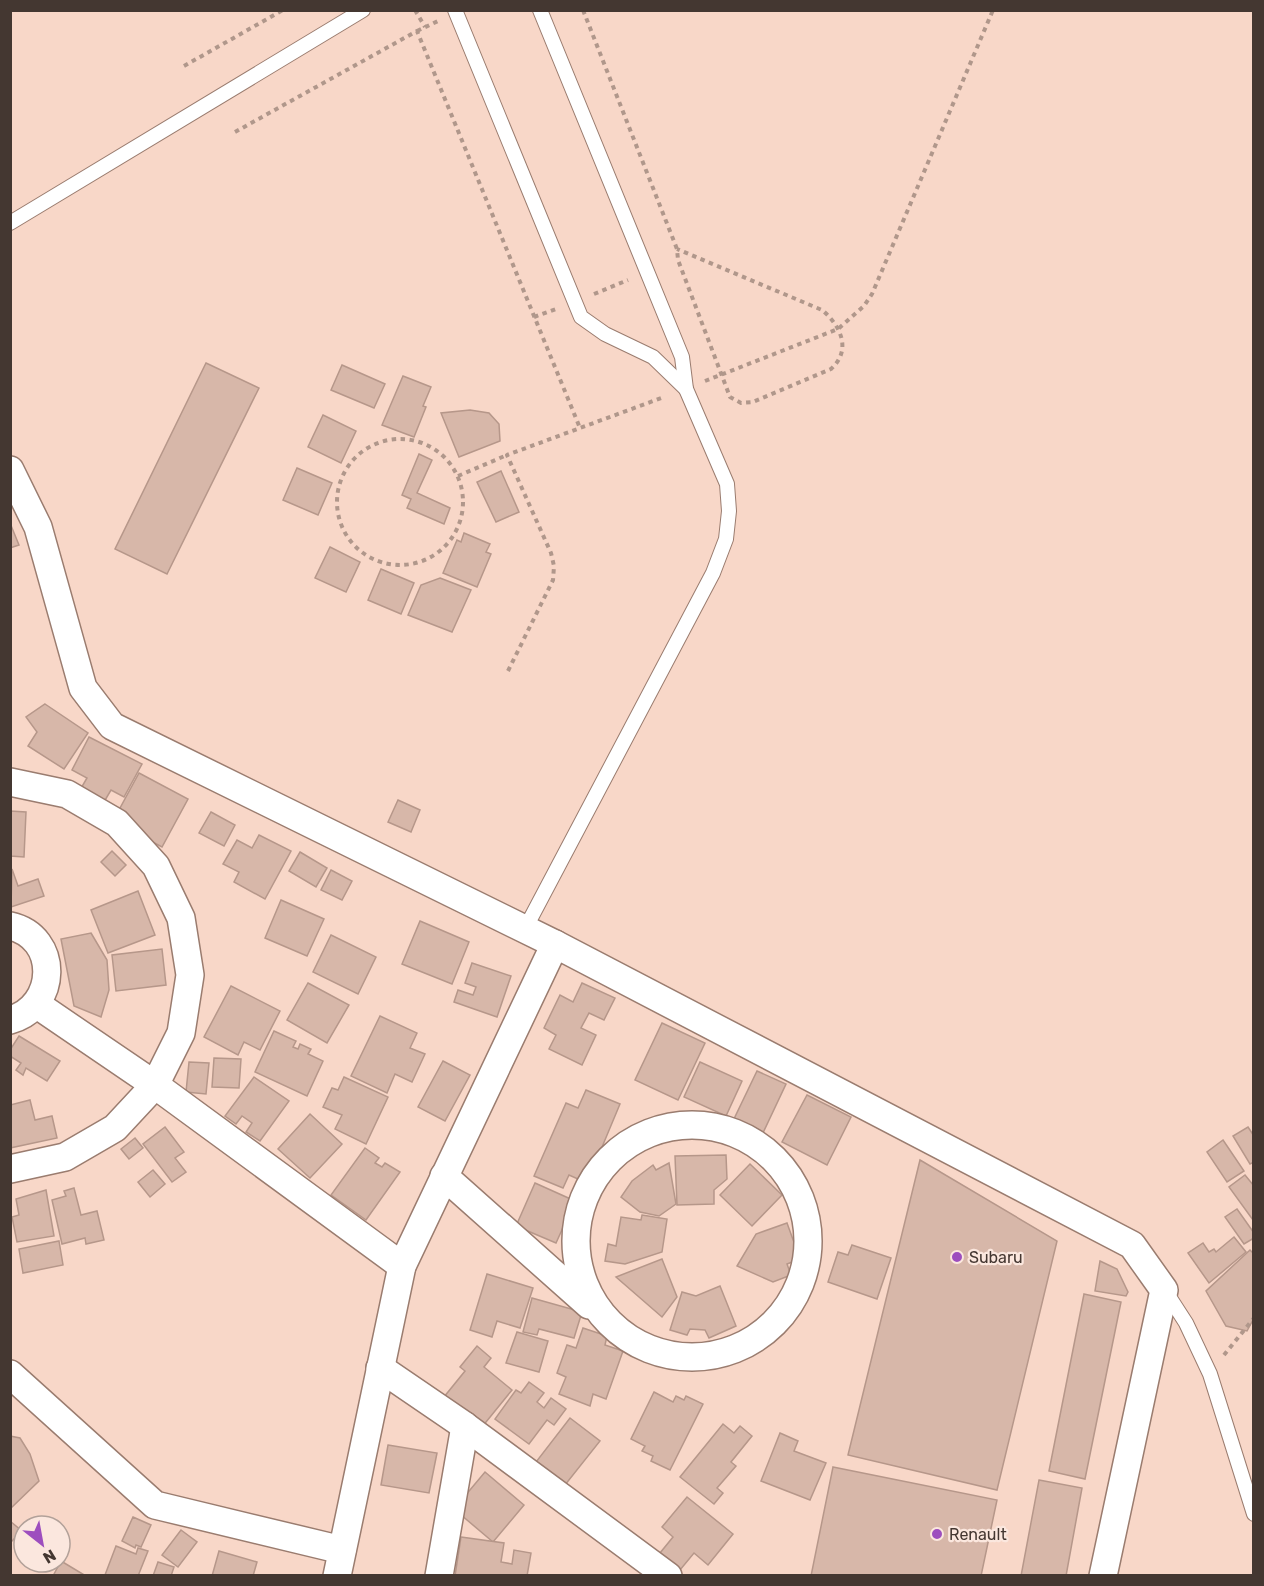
<svg xmlns="http://www.w3.org/2000/svg" width="1264" height="1586" font-family="Rubik,sans-serif">
	<style>
		.building { fill: #d7b7a9; stroke: #b6978a; stroke-width: 1.5 }
		.lines { fill: none; stroke-linecap: round; stroke-linejoin: round }
		.lane-casing { stroke: #9a7c6f; stroke-width: 16 }
		.street-casing { stroke: #9a7c6f; stroke-width: 30 }
		.path { stroke: #b0978b; stroke-width: 4; stroke-dasharray: 4.5 4.5; stroke-linecap: butt }
		.lane { stroke: #fff; stroke-width: 14 }
		.street { stroke: #fff; stroke-width: 27 }
		.poi-dot { fill: #9d4ebe; stroke: #fbe7de; stroke-width: 2 }
		.labels { text-anchor: middle; stroke-width: 4.5; stroke-linejoin: round; paint-order: stroke }
		.poi-label { font-size: 16px; fill: #443731; stroke: #fbe7de; text-anchor: start }
	</style>
	<rect width="100%" height="100%" fill="#f8d7c8"/>
	<g class="building">
		<polygon points="206,363 259,388 167,574 115,549"/>
		<polygon points="342,365 385,384 374,408 331,390"/>
		<polygon points="403,376 431,387 423,406 426,407 414,437 382,425"/>
		<polygon points="470,410 489,413 499,424 500,441 459,457 441,413"/>
		<polygon points="323,415 356,431 341,463 308,447"/>
		<polygon points="419,454 432,460 417,493 450,508 444,524 407,508 411,499 402,495"/>
		<polygon points="297,468 332,483 318,515 283,500"/>
		<polygon points="501,471 519,512 496,522 477,482"/>
		<polygon points="10,523 19,545 10,548"/>
		<polygon points="464,533 490,544 486,552 491,554 477,587 443,573 457,540 461,542"/>
		<polygon points="330,547 360,562 346,592 315,578"/>
		<polygon points="381,569 414,583 401,614 368,600"/>
		<polygon points="440,578 471,590 452,632 408,615 421,585"/>
		<polygon points="45,704 88,733 64,769 28,746 37,732 26,717"/>
		<polygon points="89,737 142,764 124,797 111,790 104,802 80,790 87,778 72,770"/>
		<polygon points="139,773 188,799 162,847 113,821"/>
		<polygon points="398,800 420,810 411,832 388,822"/>
		<polygon points="10,811 26,812 24,857 10,856"/>
		<polygon points="211,812 235,825 224,846 199,833"/>
		<polygon points="259,835 291,851 265,899 234,882 239,872 223,864 237,840 252,848"/>
		<polygon points="112,851 126,865 115,876 101,862"/>
		<polygon points="300,852 327,868 316,887 289,871"/>
		<polygon points="12,869 18,886 38,879 44,896 11,907"/>
		<polygon points="331,870 352,881 342,900 321,890"/>
		<polygon points="138,891 155,935 108,953 91,910"/>
		<polygon points="281,900 324,919 307,956 265,938"/>
		<polygon points="420,921 469,942 452,984 402,964"/>
		<polygon points="91,933 107,960 109,990 101,1017 74,1006 61,939"/>
		<polygon points="331,935 376,957 358,994 313,972"/>
		<polygon points="162,949 166,985 116,991 112,955"/>
		<polygon points="472,963 511,976 497,1017 454,1002 458,990 473,995 476,987 465,983"/>
		<polygon points="308,983 349,1005 327,1043 287,1020"/>
		<polygon points="582,983 615,998 604,1020 589,1013 581,1028 596,1035 582,1065 549,1049 556,1035 544,1028 560,995 573,1002"/>
		<polygon points="231,986 280,1011 260,1050 244,1042 238,1055 204,1037"/>
		<polygon points="380,1016 417,1033 410,1048 425,1054 412,1082 395,1074 387,1093 351,1076"/>
		<polygon points="662,1023 705,1043 678,1100 635,1080"/>
		<polygon points="274,1031 296,1041 293,1047 298,1049 300,1044 311,1049 308,1054 323,1061 307,1096 255,1072"/>
		<polygon points="19,1036 60,1061 47,1081 26,1068 23,1075 16,1070 21,1063 10,1056 10,1050"/>
		<polygon points="214,1058 241,1059 239,1088 212,1087"/>
		<polygon points="443,1061 470,1075 445,1121 418,1107"/>
		<polygon points="189,1062 209,1063 206,1094 186,1092"/>
		<polygon points="700,1062 742,1081 726,1116 684,1097"/>
		<polygon points="757,1071 786,1084 762,1135 733,1121"/>
		<polygon points="254,1077 289,1101 260,1141 246,1132 252,1123 242,1116 236,1124 225,1116"/>
		<polygon points="344,1077 388,1097 366,1144 335,1129 342,1115 323,1107 332,1088 338,1090"/>
		<polygon points="586,1090 620,1104 587,1183 569,1175 563,1188 534,1176 566,1103 578,1108"/>
		<polygon points="807,1095 851,1117 827,1165 782,1142"/>
		<polygon points="30,1100 35,1120 52,1116 57,1138 10,1148 10,1105"/>
		<polygon points="310,1114 342,1144 310,1178 278,1149"/>
		<polygon points="165,1127 184,1152 175,1158 186,1172 172,1182 143,1144"/>
		<polygon points="1248,1127 1254,1136 1254,1162 1250,1164 1233,1136"/>
		<polygon points="135,1138 143,1148 129,1159 121,1149"/>
		<polygon points="1223,1140 1244,1171 1227,1182 1207,1152"/>
		<polygon points="365,1148 379,1158 375,1163 382,1167 385,1163 400,1172 366,1220 331,1195"/>
		<polygon points="726,1155 727,1179 714,1190 714,1204 677,1205 675,1156"/>
		<polygon points="920,1160 1057,1241 997,1490 848,1455"/>
		<polygon points="669,1163 676,1204 659,1216 640,1212 621,1197 632,1181 653,1165 656,1170"/>
		<polygon points="750,1164 782,1195 752,1226 720,1195"/>
		<polygon points="153,1170 165,1184 150,1197 138,1182"/>
		<polygon points="1245,1175 1254,1186 1253,1220 1229,1187"/>
		<polygon points="535,1183 575,1201 556,1243 516,1226"/>
		<polygon points="74,1188 81,1215 97,1211 104,1240 86,1244 85,1238 62,1244 52,1200 66,1196 64,1191"/>
		<polygon points="46,1190 54,1236 17,1242 12,1217 19,1215 16,1199"/>
		<polygon points="1237,1209 1254,1233 1254,1238 1244,1244 1225,1217"/>
		<polygon points="642,1215 667,1219 662,1252 625,1264 605,1261 608,1244 616,1246 621,1217 641,1220"/>
		<polygon points="787,1223 800,1259 787,1264 791,1275 773,1282 737,1266 756,1234"/>
		<polygon points="1234,1237 1246,1252 1209,1283 1188,1253 1203,1243 1209,1252 1214,1249 1216,1252"/>
		<polygon points="59,1241 63,1265 23,1273 19,1249"/>
		<polygon points="852,1245 891,1258 877,1299 828,1282 838,1252 848,1255"/>
		<polygon points="1250,1250 1254,1254 1254,1318 1247,1331 1226,1326 1206,1291"/>
		<polygon points="662,1259 677,1297 662,1317 616,1277"/>
		<polygon points="1100,1261 1117,1269 1128,1292 1126,1296 1095,1291"/>
		<polygon points="487,1274 533,1288 520,1328 497,1321 492,1337 470,1330"/>
		<polygon points="720,1286 736,1326 709,1338 705,1330 690,1329 687,1335 670,1330 682,1292 696,1296"/>
		<polygon points="1084,1294 1121,1302 1085,1479 1049,1471"/>
		<polygon points="532,1298 582,1312 574,1338 539,1329 537,1335 523,1332"/>
		<polygon points="583,1328 607,1336 605,1345 623,1351 606,1399 593,1394 590,1406 559,1394 566,1377 557,1373 567,1345 576,1348"/>
		<polygon points="517,1332 548,1341 539,1372 506,1363"/>
		<polygon points="477,1346 491,1358 484,1367 512,1390 482,1427 444,1397 465,1371 460,1367"/>
		<polygon points="529,1382 544,1393 537,1402 544,1408 551,1398 566,1409 554,1425 547,1420 529,1444 495,1419 516,1390 521,1393"/>
		<polygon points="654,1392 673,1402 676,1396 684,1400 686,1396 703,1404 670,1470 651,1461 653,1456 642,1451 645,1446 631,1439"/>
		<polygon points="570,1418 600,1441 565,1485 536,1462"/>
		<polygon points="723,1424 734,1433 740,1426 752,1436 731,1462 736,1466 717,1488 723,1493 714,1504 680,1477"/>
		<polygon points="780,1433 798,1441 794,1451 826,1463 810,1500 761,1481"/>
		<polygon points="10,1436 20,1438 30,1454 39,1481 10,1509"/>
		<polygon points="388,1445 437,1453 429,1493 381,1485"/>
		<polygon points="833,1467 997,1500 981,1576 811,1576"/>
		<polygon points="485,1472 524,1505 493,1542 454,1509"/>
		<polygon points="1039,1480 1082,1488 1066,1576 1021,1576"/>
		<polygon points="687,1497 733,1534 708,1565 694,1553 680,1570 660,1553 673,1537 662,1527"/>
		<polygon points="133,1517 151,1525 141,1547 136,1545 135,1548 122,1541"/>
		<polygon points="10,1521 22,1531 10,1543"/>
		<polygon points="181,1530 197,1542 178,1567 162,1555"/>
		<polygon points="461,1537 504,1543 501,1562 512,1564 514,1550 531,1553 527,1576 455,1576"/>
		<polygon points="116,1546 136,1554 138,1548 148,1551 138,1576 105,1575"/>
		<polygon points="219,1551 257,1562 253,1576 212,1576"/>
		<polygon points="61,1561 86,1576 53,1576"/>
		<polygon points="158,1562 174,1567 171,1576 153,1576"/>
	</g>
	<g class="lines">
		<defs>
			<g id="lane">
				<polyline points="455,10 581,317 605,334 653,357 686,389"/>
				<polyline points="10,223 363,10"/>
				<polyline points="525,929 713,573 726,539 729,511 727,484 686,389 682,357 540,10"/>
				<polyline points="1166,1292 1186,1323 1210,1374 1254,1514"/>
			</g>
			<g id="street">
				<polyline points="10,470 38,527 83,688 112,726 555,944 1132,1245 1164,1290 1103,1576"/>
				<polyline points="10,782 67,794 117,823 156,866 181,918 190,975 181,1033 155,1085 115,1128 65,1157 10,1169"/>
				<path d="M10 926C60 937 58 1007 10 1020"/>
				<polyline points="36,1004 155,1085 402,1266"/>
				<circle cx="692" cy="1241" r="116"/>
				<polyline points="444,1176 589,1305"/>
				<polyline points="380,1368 465,1426 668,1576"/>
				<polyline points="10,1374 155,1505 342,1550"/>
				<polyline points="337,1576 402,1266 555,944"/>
				<polyline points="439,1576 465,1426"/>
			</g>
		</defs>
		<use href="#lane" class="lane-casing"/>
		<use href="#street" class="street-casing"/>
		<g class="path">
			<polyline points="415,10 425,27"/>
			<path d="M583 10 677 249 678 260 730 397 741 403 753 402 831 369C852 350 841 326 822 310L677 249"/>
			<polyline points="417,31 438,21"/>
			<polyline points="184,66 283,10"/>
			<polyline points="235,132 417,31 580,428"/>
			<polyline points="594,294 628,280"/>
			<polyline points="534,317 556,309"/>
			<polyline points="705,381 838,329 864,306 872,294 993,10"/>
			<circle cx="400" cy="502" r="63"/>
			<polyline points="458,476 507,455"/>
			<polyline points="508,671 553,580 554,566 551,553 507,455 664,397"/>
			<polyline points="1224,1355 1254,1318"/>
		</g>
		<use href="#lane" class="lane"/>
		<use href="#street" class="street"/>
	</g>
	<g class="poi-dot">
		<circle cx="957" cy="1257" r="6"/>
		<circle cx="937" cy="1534" r="6"/>
	</g>
	<g class="labels">
		<g class="poi-label">
			<text x="969" y="1263">Subaru</text>
			<text x="949" y="1540">Renault</text>
		</g>
	</g>
	<rect width="1264" height="1586" fill="none" stroke="#443731" stroke-width="24"/>
	<g transform="translate(42 1544) rotate(149)"><circle r="28" fill="#fbe7de" stroke="#b2a199" stroke-width="1.5"/>
	<path d="M0-4.5L10 22L0 15L-10 22Z" fill="#9d4ebe"/>
	<text y="-9" font-size="16" font-weight="bold" text-anchor="middle" fill="#443731">N</text>
	</g>
</svg>
